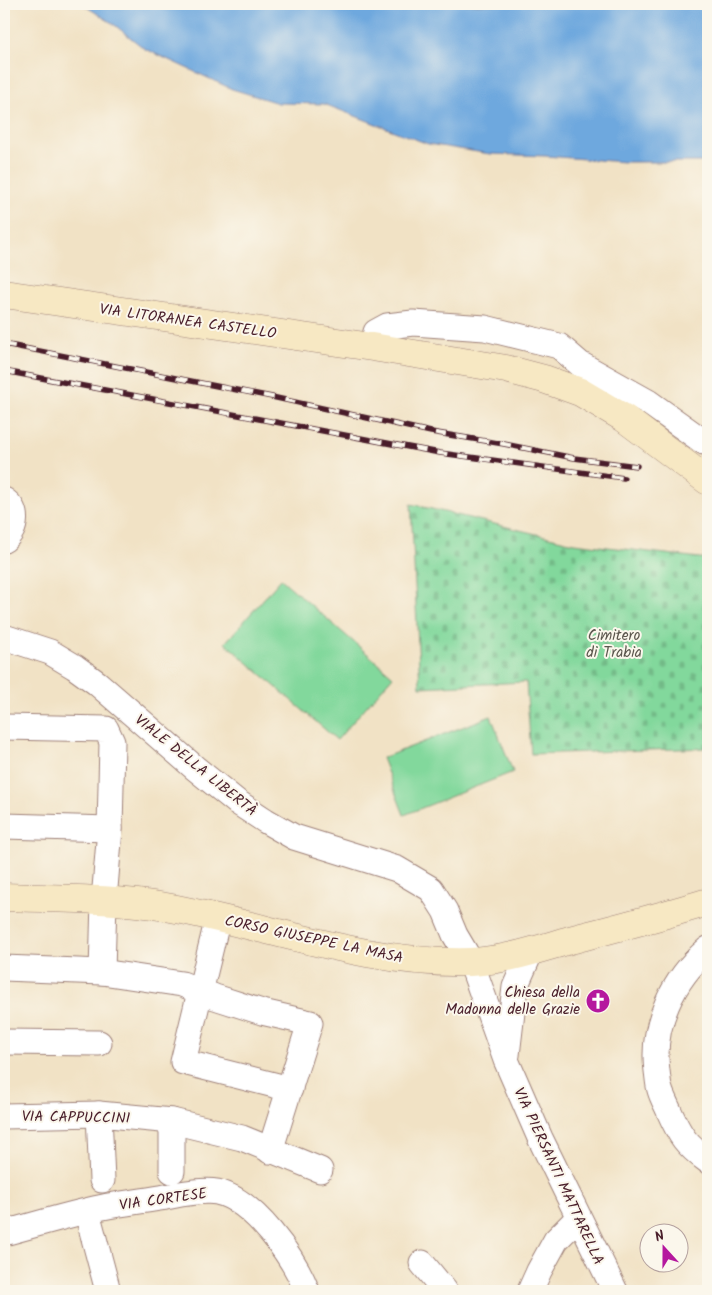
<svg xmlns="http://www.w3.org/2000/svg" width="712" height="1295" font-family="Kalam,sans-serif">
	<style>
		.cemetery { fill: url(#cemetery-stones); stroke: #667c64 }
		.pitch { fill: #82d89c; stroke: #667c64 }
		.water { fill: #6ea8de; stroke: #5c6484 }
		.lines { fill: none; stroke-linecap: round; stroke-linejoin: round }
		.street-casing { stroke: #9e8078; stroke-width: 27 }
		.secondary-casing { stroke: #9e8078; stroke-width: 29 }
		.street { stroke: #fff; stroke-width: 25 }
		.secondary { stroke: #f7e8c3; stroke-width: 28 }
		.rail-casing { stroke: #4a1f2b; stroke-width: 5.5 }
		.rail { stroke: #fbf7ec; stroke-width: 4; stroke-dasharray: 11; stroke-linecap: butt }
		.labels { text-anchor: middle; stroke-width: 4; stroke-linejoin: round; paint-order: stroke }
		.street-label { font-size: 15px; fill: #4a1f2b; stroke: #fbf7ec }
		.park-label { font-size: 15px; fill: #5b564d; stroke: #fbf7ec }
		.poi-label { font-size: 15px; fill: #4a1f2b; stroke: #fbf7ec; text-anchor: end }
	</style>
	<defs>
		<pattern id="cemetery-stones" width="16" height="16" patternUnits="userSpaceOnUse" patternTransform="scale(1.25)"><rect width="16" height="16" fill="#82d89c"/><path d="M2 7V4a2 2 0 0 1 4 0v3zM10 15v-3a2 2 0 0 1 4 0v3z" fill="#72b987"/></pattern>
	</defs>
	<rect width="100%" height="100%" fill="#fbf7ec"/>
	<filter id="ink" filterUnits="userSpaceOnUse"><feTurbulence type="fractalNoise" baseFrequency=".02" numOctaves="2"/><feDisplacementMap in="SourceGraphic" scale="10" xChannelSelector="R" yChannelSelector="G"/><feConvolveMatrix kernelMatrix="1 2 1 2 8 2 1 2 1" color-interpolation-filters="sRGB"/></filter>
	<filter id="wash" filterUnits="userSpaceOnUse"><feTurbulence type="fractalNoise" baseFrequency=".0096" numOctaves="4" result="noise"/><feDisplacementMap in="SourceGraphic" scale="20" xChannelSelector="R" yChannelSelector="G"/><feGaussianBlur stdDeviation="1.12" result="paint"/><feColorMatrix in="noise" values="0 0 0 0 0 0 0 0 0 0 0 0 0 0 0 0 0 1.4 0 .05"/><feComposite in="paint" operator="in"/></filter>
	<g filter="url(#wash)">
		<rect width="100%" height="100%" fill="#f1e2c5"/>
		<polygon class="cemetery" points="411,504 574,543 708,559 708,748 531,754 526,682 420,687"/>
		<g class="pitch">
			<polygon points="281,579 393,676 337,740 225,643"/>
			<polygon points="491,716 513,772 404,815 382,758"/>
		</g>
		<polygon class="water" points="82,4 708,4 708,162 624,162 545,156 490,154 428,144 324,104 278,103 232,89 145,49 112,23"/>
	</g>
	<g filter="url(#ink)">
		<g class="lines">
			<defs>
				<g id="street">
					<polyline points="372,347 376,332 387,326 413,323 485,328 559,346 580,364 648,402 704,442 708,442"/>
					<path d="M4 500C19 510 17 529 4 540"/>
					<polyline points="4,637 50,652 75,667 97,683 195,768 237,802 266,821 294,837 397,869 431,889 445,911 455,935 471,962 506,1060 540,1138 615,1291"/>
					<polyline points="4,727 106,729 112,742 110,829 104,900 102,972"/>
					<polyline points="4,826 110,829"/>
					<polyline points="218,918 183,1062 290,1089"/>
					<path d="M708 949C673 979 651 1025 657 1071 658 1077 658 1084 660 1090 662 1097 666 1104 669 1111 680 1136 686 1145 708 1161"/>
					<polyline points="4,968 102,972 182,984 215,997 262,1012 310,1023 270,1151"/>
					<polyline points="4,1042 99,1043"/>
					<polyline points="507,1055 515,987 531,951"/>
					<polyline points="99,1114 102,1180"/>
					<polyline points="4,1116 99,1114 172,1121 242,1138 320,1170"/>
					<polyline points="172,1121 172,1171"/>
					<polyline points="87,1212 108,1291"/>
					<path d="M4 1233C38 1224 73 1213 108 1206 125 1203 143 1201 160 1198 177 1195 201 1189 217 1192 254 1200 294 1258 307 1291"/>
					<polyline points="422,1263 445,1291"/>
					<polyline points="530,1291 539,1271 556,1240 578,1218"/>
				</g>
				<g id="secondary">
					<polyline points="4,294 372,347 506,369 544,379 580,392 624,418 708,481"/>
					<path d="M4 897C58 899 113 898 166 907 267 925 366 965 470 962 504 961 538 949 570 940 616 928 663 916 708 902"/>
				</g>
			</defs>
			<use href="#street" class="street-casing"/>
			<use href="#secondary" class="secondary-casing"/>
			<use href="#street" class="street"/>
			<use href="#secondary" class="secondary"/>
			<defs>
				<g id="rail">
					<polyline points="4,344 272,397 431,432 504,444 574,458 637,466"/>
					<polyline points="4,371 440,453 624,478"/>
				</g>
			</defs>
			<use href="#rail" class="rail-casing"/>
			<use href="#rail" class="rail"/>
		</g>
	</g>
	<defs>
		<symbol id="church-disc" viewBox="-11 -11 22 22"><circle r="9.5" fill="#b5179e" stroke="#fbf7ec"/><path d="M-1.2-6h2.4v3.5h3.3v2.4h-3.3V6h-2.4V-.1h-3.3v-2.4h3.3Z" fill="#fff"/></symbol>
	</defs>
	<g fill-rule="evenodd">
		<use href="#church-disc" x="584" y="987" width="28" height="28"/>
	</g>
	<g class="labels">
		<g class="street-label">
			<text transform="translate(188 321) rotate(8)" y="5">VIA LITORANEA CASTELLO</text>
			<text transform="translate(196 765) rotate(39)" y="5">VIALE DELLA LIBERTÀ</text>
			<text transform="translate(314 939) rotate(12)" y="5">CORSO GIUSEPPE LA MASA</text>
			<text transform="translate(76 1117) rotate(1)" y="5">VIA CAPPUCCINI</text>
			<text transform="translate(559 1176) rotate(65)" y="5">VIA PIERSANTI MATTARELLA</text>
			<text transform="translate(163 1199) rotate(-8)" y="5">VIA CORTESE</text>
		</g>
		<g class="park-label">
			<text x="614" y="640">Cimitero<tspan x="614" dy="17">di Trabia</tspan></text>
		</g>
		<g class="poi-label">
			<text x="580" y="997">Chiesa della<tspan x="580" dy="17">Madonna delle Grazie</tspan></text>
		</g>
	</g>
	<rect width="712" height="1295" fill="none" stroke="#fbf7ec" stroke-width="20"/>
	<g transform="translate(664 1248) rotate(339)"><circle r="24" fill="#fbf7ec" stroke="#b4a19f"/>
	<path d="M0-4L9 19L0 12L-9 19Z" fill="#b5179e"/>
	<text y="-8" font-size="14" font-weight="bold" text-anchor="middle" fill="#4a1f2b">N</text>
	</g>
</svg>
